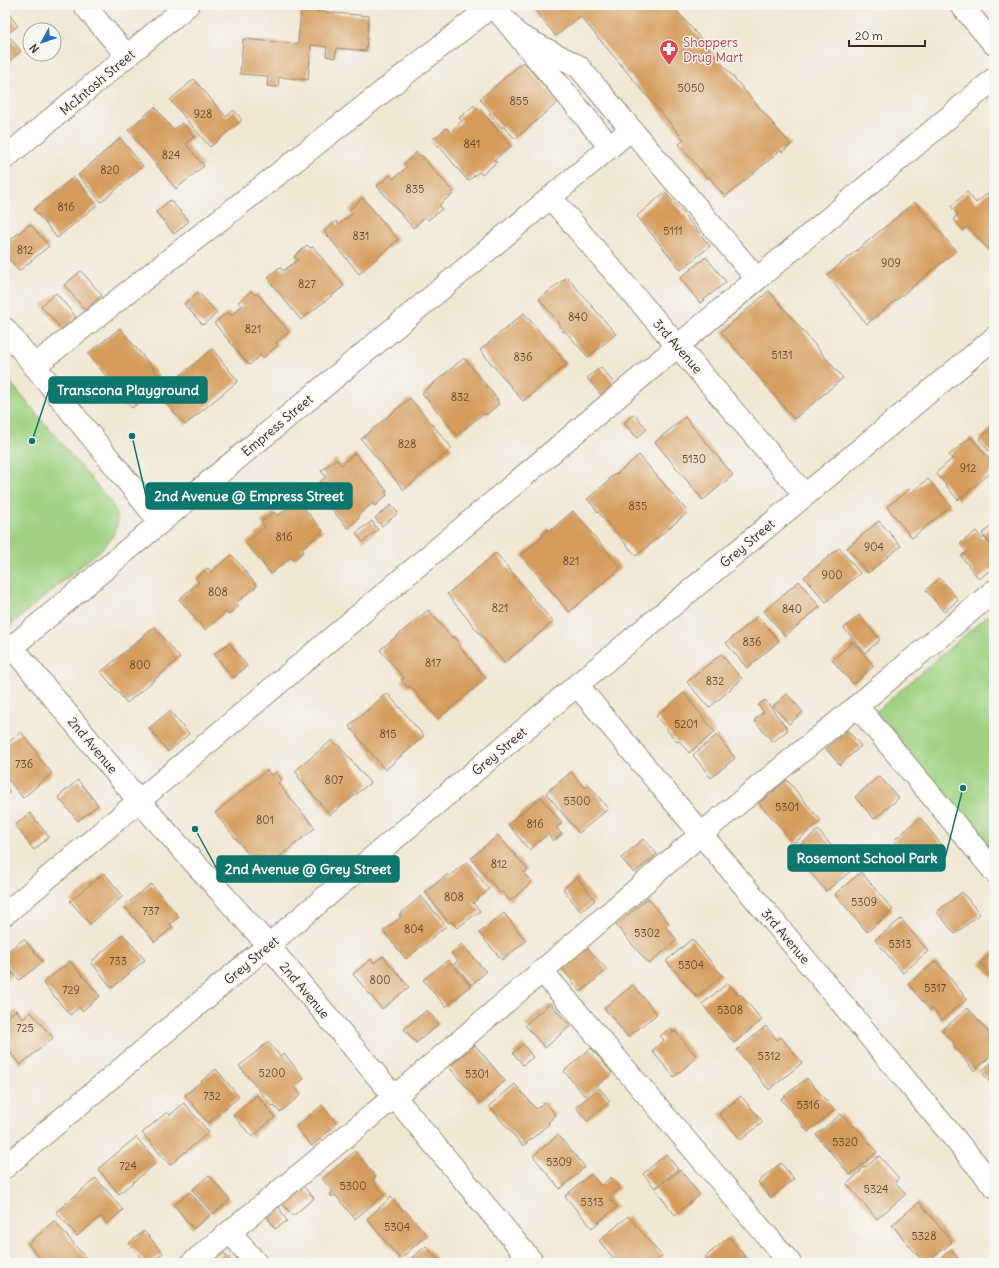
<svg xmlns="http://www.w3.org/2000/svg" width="999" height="1268" font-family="Delius,sans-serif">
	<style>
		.green { fill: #9fd181; stroke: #6d7e50 }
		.building { fill: #d59c5b }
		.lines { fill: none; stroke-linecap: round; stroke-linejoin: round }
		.minor-casing { stroke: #968979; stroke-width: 24 }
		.minor { stroke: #fff; stroke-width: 22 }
		.labels { text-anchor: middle; stroke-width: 3; stroke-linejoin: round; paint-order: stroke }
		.number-label { font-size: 11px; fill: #62462d }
		.health-label { font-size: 13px; fill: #be3a42; stroke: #f6f6f2; text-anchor: start }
		.street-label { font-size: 13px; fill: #3b2a1e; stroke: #f6f6f2 }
		.leader { fill: none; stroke: #0f766e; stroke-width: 1.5 }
		.callout-dot { fill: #0f766e; stroke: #f6f6f2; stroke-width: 1.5 }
		.callout { fill: #0f766e; stroke: #0f766e; stroke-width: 1.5 }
		.callout-label { font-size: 14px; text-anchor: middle; font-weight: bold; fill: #fff }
	</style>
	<rect width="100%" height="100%" fill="#f6f6f2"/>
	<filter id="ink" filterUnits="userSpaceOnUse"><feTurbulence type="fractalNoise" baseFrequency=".025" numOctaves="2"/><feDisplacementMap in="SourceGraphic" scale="8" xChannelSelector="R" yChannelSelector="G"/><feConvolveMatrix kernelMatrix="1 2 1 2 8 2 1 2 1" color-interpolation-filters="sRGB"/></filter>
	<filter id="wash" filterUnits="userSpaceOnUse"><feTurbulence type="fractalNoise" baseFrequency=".012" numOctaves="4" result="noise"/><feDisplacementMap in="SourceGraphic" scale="16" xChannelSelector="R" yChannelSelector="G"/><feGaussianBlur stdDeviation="0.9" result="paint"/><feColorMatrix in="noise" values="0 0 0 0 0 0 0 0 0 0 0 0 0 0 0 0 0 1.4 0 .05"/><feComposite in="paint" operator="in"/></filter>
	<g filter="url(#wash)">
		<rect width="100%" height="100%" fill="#f1e8d4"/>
		<g class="green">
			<path d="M5 376 113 505C121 523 117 531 105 546L5 630Z"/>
			<polygon points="994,610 994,860 872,715"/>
		</g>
		<g id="blocks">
			<g class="building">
				<polygon points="530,5 672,5 791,145 782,152 781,150 725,197 709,177 707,178 679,144 684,140 580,16 556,36"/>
				<polygon points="5,9 18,26 7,34 21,51 5,65"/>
				<polygon points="301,10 369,16 366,51 337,48 335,58 326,56 327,47 311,45 308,80 279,77 278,87 267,86 268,76 240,74 243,39 298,44"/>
				<polygon points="523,62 558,102 515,139 503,126 502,128 489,113 491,112 480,99"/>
				<polygon points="194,79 226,117 234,110 242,120 210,147 170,100"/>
				<polygon points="474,105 477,110 479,108 511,146 494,160 497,162 484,173 482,175 479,172 468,181 438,145 437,146 432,140 446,128 450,132 462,121 459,118"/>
				<polygon points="155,107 173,130 182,123 194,137 186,144 204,166 176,189 128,130"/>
				<polygon points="120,138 143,166 101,202 78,175"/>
				<polygon points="417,152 420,156 421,155 454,193 439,205 442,209 428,220 425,217 413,228 377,186 390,175 393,179 407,167 404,164"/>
				<polygon points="74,177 97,205 57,238 34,209"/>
				<polygon points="994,188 994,250 991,253 968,226 963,230 953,219 958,215 951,206 967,192 976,203"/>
				<polygon points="665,192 710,246 681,270 637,216"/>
				<polygon points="363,198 398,240 359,274 324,231 336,221 338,225 352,214 349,210"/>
				<polygon points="170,200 189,221 174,234 156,212"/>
				<polygon points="915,202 956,251 867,324 827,275"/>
				<polygon points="30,224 49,246 19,271 5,254 5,244"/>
				<polygon points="307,245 310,248 313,247 344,286 301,320 270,282 271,281 268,277 280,267 283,271 298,260 294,256"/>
				<polygon points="706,257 726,282 700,303 680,278"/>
				<polygon points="81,271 102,295 85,310 64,285"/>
				<polygon points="567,277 616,334 588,357 565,331 563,332 559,326 560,324 539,299"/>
				<polygon points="251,291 255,295 257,293 289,332 275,343 278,345 263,358 261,355 249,365 214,323 228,312 231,315 242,306 238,302"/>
				<polygon points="769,291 843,378 794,419 721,332"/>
				<polygon points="198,292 217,313 203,325 184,304"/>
				<polygon points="56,293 76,317 61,329 41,306"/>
				<polygon points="524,313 567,364 523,401 480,350"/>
				<polygon points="120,328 164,382 132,408 88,354"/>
				<polygon points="212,349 238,381 185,425 158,394"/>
				<polygon points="464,358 498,400 497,401 499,404 486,415 484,413 457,435 422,393"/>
				<polygon points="601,367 616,386 603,397 587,378"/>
				<polygon points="410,398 452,448 404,490 361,439"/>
				<polygon points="634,414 647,429 637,438 624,423"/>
				<polygon points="685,417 733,475 703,500 655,442"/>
				<polygon points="994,426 994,457 979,439"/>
				<polygon points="971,437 994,465 994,470 958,500 936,473 952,459 949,455"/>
				<polygon points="355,453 387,491 385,492 387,495 375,506 373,503 358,515 360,517 348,528 313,488 326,477 321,471 336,459 341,465"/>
				<polygon points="639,455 688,512 636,556 587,499 610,480 609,479 616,473 617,474"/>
				<polygon points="928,479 951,506 912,538 887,507 909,489 911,493"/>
				<polygon points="297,500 323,531 302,548 304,551 294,560 291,557 271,574 246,543 265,527 261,522 274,512 278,516"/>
				<polygon points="391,505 398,513 382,526 375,518"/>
				<polygon points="573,511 621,568 569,612 521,555 543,536 542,535 548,529 550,531"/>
				<polygon points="372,521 378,530 363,542 356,533"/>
				<polygon points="879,521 901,546 868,573 847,548"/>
				<polygon points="994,524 994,548 982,534"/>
				<polygon points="976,531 982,539 984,537 994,550 994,567 979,579 961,556 967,552 960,544"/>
				<polygon points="839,548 860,573 826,602 804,577"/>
				<polygon points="496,553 553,622 504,663 447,594"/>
				<polygon points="232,555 257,586 236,603 238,606 228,615 226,612 205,630 179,599 199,582 195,578 208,568 211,572"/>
				<polygon points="940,578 958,600 944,612 926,590"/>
				<polygon points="799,581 820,607 785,636 764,611"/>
				<polygon points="428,610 452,638 454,636 460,644 459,646 486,678 438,719 410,686 408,688 401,680 404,678 380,650"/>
				<polygon points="859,615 880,640 865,653 844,628"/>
				<polygon points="758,616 779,641 747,668 726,643"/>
				<polygon points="154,627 180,658 127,703 101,672"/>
				<polygon points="853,642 874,666 853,684 832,660"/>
				<polygon points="229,643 247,666 233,678 214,654"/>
				<polygon points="721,654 742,679 709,708 687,682"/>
				<polygon points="387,693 424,736 385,770 349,726"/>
				<polygon points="684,693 715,732 689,753 679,741 677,742 656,716"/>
				<polygon points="787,694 803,712 789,724 773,706"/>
				<polygon points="765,700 788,730 773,742 754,720 764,712 758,705"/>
				<polygon points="170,711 189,734 168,752 149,728"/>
				<polygon points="847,730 861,746 840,765 826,749"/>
				<polygon points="21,732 37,752 36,754 52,773 23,798 5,776 5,745"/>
				<polygon points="717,735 735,758 711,778 693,755"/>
				<polygon points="332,740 336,745 338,744 370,783 330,815 298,777 299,776 295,771"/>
				<polygon points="267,770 272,776 276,772 282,780 278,783 315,828 262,871 215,813"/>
				<polygon points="571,772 585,788 589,785 608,809 579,833 546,793"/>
				<polygon points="879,776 899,798 874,819 855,797"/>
				<polygon points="78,780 98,805 78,821 58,797"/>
				<polygon points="787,780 821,821 794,843 759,803"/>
				<polygon points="5,786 10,792 5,796"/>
				<polygon points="541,797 562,823 556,828 562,834 553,841 548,834 529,850 508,824"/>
				<polygon points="30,813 49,837 34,850 15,825"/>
				<polygon points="920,818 941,844 915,866 894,840"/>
				<polygon points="818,830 852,870 826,891 793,852"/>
				<polygon points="498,835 528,870 523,873 532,882 510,901 502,892 500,893 471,858"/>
				<polygon points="643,839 657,854 634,873 621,858"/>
				<polygon points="467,862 489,889 473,903 480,911 457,928 451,921 449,923 425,892 447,875 449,876"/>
				<polygon points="861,872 893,910 867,932 835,894"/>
				<polygon points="104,873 123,896 90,924 70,901"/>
				<polygon points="577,877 595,900 581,912 563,889"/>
				<polygon points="151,884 179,917 170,924 173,927 155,942 124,906"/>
				<polygon points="962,892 980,914 955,934 937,912"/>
				<polygon points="421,896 446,926 406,959 383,931 401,917 399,915"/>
				<polygon points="648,898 669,923 665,926 677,940 649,964 616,925"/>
				<polygon points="504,913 526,941 502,960 479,933"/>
				<polygon points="901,919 928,951 903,973 875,940"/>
				<polygon points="123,934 145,960 112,988 91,962"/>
				<polygon points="24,939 43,962 19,980 5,962 5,953"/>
				<polygon points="692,939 722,975 697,997 666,961"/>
				<polygon points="462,944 486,972 471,985 454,964 458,961 451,953"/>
				<polygon points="586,946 607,970 581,992 561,967"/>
				<polygon points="994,951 994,980 980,963"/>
				<polygon points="383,956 409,987 382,1009 353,974 371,959 374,963"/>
				<polygon points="448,960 470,986 446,1007 423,980"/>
				<polygon points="70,961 100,996 82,1011 79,1007 70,1015 43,983"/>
				<polygon points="936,961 967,999 942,1020 932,1008 930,1010 908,984"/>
				<polygon points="5,965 13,974 5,981"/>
				<polygon points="728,983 739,996 740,994 762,1020 734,1043 702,1004"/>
				<polygon points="633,985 657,1014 628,1037 604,1008"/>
				<polygon points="550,1003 570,1026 545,1048 525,1025"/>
				<polygon points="968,1008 994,1039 994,1053 974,1071 953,1045 955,1044 942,1030"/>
				<polygon points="16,1010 23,1019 31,1012 53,1038 20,1065 5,1046 5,1019"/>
				<polygon points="427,1010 439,1024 416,1043 404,1029"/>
				<polygon points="766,1026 777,1040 781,1037 802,1063 769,1090 737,1050"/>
				<polygon points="670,1028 673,1033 675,1031 697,1057 674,1077 652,1051 664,1040 660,1036"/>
				<polygon points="268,1042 280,1056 284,1053 304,1079 295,1087 301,1095 280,1112 273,1105 272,1106 239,1066"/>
				<polygon points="523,1044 533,1057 523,1065 513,1053"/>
				<polygon points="475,1045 505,1081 480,1103 449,1067"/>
				<polygon points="591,1048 612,1073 585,1096 564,1071"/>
				<polygon points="994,1061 994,1091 991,1087 993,1086 981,1071"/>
				<polygon points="216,1069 239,1097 208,1123 185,1095"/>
				<polygon points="807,1078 834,1110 808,1132 781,1099"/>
				<polygon points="515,1084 536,1109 545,1102 556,1115 548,1122 549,1124 523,1146 489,1106"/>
				<polygon points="599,1088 610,1101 587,1121 576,1107"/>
				<polygon points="257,1095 275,1117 252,1137 233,1115"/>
				<polygon points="741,1096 763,1122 741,1140 719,1114"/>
				<polygon points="184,1103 209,1132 170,1165 142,1133 167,1112 170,1115"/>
				<polygon points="322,1105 337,1124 312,1146 296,1127"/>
				<polygon points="841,1114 853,1127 855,1126 877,1152 850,1175 816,1135"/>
				<polygon points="558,1135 585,1167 560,1189 533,1156"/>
				<polygon points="136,1137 157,1162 119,1194 98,1169"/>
				<polygon points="355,1151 376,1177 372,1179 384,1195 355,1219 335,1195 332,1197 330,1195 333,1192 322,1179"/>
				<polygon points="666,1154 678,1169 655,1188 643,1174"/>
				<polygon points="879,1156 899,1178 895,1182 906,1194 877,1219 847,1184 861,1171 860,1170 864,1166 866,1167"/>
				<polygon points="781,1163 794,1179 771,1198 758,1182"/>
				<polygon points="680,1170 700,1195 675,1215 655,1189"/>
				<polygon points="591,1174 601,1186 611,1177 620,1188 609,1197 617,1207 592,1228 565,1196"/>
				<polygon points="209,1175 230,1200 213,1214 192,1190"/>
				<polygon points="96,1178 123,1210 107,1224 101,1216 77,1236 56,1212"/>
				<polygon points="301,1184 314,1198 293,1216 281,1202"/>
				<polygon points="190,1192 210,1215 193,1229 174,1205"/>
				<polygon points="391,1197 403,1211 405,1210 427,1235 400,1259 367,1219"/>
				<polygon points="919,1202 952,1242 926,1263 924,1263 892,1225"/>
				<polygon points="279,1207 287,1221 275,1229 266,1215"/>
				<polygon points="628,1216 662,1256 654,1263 621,1263 619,1261 618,1263 599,1241"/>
				<polygon points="54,1221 57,1224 90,1263 44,1263 28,1244"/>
				<polygon points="144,1231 163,1253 150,1263 145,1263 129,1243"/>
				<polygon points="729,1237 749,1261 746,1263 711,1263 705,1257"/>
				<polygon points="426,1246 440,1263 406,1263"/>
				<polygon points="951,1249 962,1263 935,1263"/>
				<polygon points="224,1253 233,1263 212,1263"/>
			</g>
		</g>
	</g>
	<g filter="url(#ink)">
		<use href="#blocks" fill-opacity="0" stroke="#968979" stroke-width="1"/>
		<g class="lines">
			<defs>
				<g id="minor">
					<polyline points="84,5 127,56"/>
					<polyline points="493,5 610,147"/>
					<polyline points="961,5 994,44"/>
					<polyline points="518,35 578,66 757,279"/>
					<polyline points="5,158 188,5"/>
					<polyline points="551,198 805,495"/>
					<polyline points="5,329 160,522"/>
					<polyline points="34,366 493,5"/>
					<polyline points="12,647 139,801 268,945 533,1263"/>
					<path d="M5 653C212 477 424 306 630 130"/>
					<polyline points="577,685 994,1186"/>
					<polyline points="857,706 994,871"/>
					<polyline points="5,914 994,79"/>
					<polyline points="542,971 790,1263"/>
					<polyline points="5,1167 577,685 994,338"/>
					<polyline points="230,1232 256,1263"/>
					<polyline points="192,1263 394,1097 542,971 701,834 857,706 994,591"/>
				</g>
			</defs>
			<use href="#minor" class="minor-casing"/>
			<use href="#minor" class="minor"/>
		</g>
	</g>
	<defs>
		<symbol id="pharmacy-pin" viewBox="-11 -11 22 30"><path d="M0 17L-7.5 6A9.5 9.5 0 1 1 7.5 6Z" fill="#e0444e" stroke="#f6f6f2"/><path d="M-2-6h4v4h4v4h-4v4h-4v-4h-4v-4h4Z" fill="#fff"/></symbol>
	</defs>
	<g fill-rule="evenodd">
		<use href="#pharmacy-pin" x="658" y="38" width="22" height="30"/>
	</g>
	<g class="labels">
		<g class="number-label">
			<text x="691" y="92">5050</text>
			<text x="519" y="105">855</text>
			<text x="203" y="118">928</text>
			<text x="472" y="148">841</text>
			<text x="171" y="159">824</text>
			<text x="110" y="174">820</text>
			<text x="415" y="193">835</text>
			<text x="66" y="211">816</text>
			<text x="673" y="235">5111</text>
			<text x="361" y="240">831</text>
			<text x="25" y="254">812</text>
			<text x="891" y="267">909</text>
			<text x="307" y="288">827</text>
			<text x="578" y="321">840</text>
			<text x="253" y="333">821</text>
			<text x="782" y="359">5131</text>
			<text x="523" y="361">836</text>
			<text x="460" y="401">832</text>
			<text x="407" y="448">828</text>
			<text x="694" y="463">5130</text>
			<text x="968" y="472">912</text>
			<text x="638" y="510">835</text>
			<text x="284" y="541">816</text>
			<text x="874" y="551">904</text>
			<text x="571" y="565">821</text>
			<text x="832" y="579">900</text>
			<text x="218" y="596">808</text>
			<text x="500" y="612">821</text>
			<text x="792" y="613">840</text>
			<text x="752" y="646">836</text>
			<text x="433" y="667">817</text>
			<text x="140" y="669">800</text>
			<text x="715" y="685">832</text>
			<text x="686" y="728">5201</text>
			<text x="388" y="738">815</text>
			<text x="24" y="768">736</text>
			<text x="334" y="784">807</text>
			<text x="577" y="805">5300</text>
			<text x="787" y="811">5301</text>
			<text x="265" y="824">801</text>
			<text x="535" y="828">816</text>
			<text x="499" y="868">812</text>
			<text x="454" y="901">808</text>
			<text x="864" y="906">5309</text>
			<text x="151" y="915">737</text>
			<text x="414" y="933">804</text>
			<text x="647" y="937">5302</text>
			<text x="900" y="948">5313</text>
			<text x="118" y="965">733</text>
			<text x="691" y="969">5304</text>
			<text x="380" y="984">800</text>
			<text x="935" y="992">5317</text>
			<text x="71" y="994">729</text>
			<text x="730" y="1014">5308</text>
			<text x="25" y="1032">725</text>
			<text x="769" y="1060">5312</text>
			<text x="272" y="1077">5200</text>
			<text x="477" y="1078">5301</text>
			<text x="212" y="1100">732</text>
			<text x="808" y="1109">5316</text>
			<text x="845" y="1146">5320</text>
			<text x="559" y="1166">5309</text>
			<text x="128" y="1170">724</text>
			<text x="353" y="1190">5300</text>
			<text x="876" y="1193">5324</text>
			<text x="592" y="1206">5313</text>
			<text x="397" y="1231">5304</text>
			<text x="924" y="1240">5328</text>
		</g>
		<g class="health-label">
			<text x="683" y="47">Shoppers<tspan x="683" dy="15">Drug Mart</tspan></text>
		</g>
		<g class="street-label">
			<text transform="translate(97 82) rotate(-40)" y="5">McIntosh Street</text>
			<text transform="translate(678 346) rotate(49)" y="5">3rd Avenue</text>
			<text transform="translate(277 425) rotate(-40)" y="5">Empress Street</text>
			<text transform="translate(747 543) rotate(-40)" y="5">Grey Street</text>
			<text transform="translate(93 745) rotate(50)" y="5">2nd Avenue</text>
			<text transform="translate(499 751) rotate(-40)" y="5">Grey Street</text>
			<text transform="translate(786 936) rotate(50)" y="5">3rd Avenue</text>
			<text transform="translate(251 960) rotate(-40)" y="5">Grey Street</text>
			<text transform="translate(305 990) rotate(50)" y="5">2nd Avenue</text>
		</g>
	</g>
	<path class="leader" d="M32 441L49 390M132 436L146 496M963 788L945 858M195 829L217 869"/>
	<g class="callout-dot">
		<circle cx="32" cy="441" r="4"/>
		<circle cx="132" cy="436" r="4"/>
		<circle cx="963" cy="788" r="4"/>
		<circle cx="195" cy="829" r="4"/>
	</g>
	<g class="callout">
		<rect x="49" y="377" width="158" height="26" rx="4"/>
		<rect x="146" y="483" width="206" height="26" rx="4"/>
		<rect x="788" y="845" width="157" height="26" rx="4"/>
		<rect x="217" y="856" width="182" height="26" rx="4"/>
	</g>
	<g class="callout-label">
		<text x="128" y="395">Transcona Playground</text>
		<text x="249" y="501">2nd Avenue @ Empress Street</text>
		<text x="867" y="863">Rosemont School Park</text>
		<text x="308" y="874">2nd Avenue @ Grey Street</text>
	</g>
	<rect width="999" height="1268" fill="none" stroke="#f6f6f2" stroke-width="20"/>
	<g transform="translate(42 42) rotate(230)"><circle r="19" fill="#f6f6f2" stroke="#aba49d"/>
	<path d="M0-3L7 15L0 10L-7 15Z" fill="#1f6fb2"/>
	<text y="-6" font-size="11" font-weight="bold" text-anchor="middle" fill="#3b2a1e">N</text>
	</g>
	<path d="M849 40v6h76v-6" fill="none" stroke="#3b2a1e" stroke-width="2"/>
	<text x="855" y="40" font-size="12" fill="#3b2a1e" stroke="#f6f6f2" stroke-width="3" paint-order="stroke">20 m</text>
</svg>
